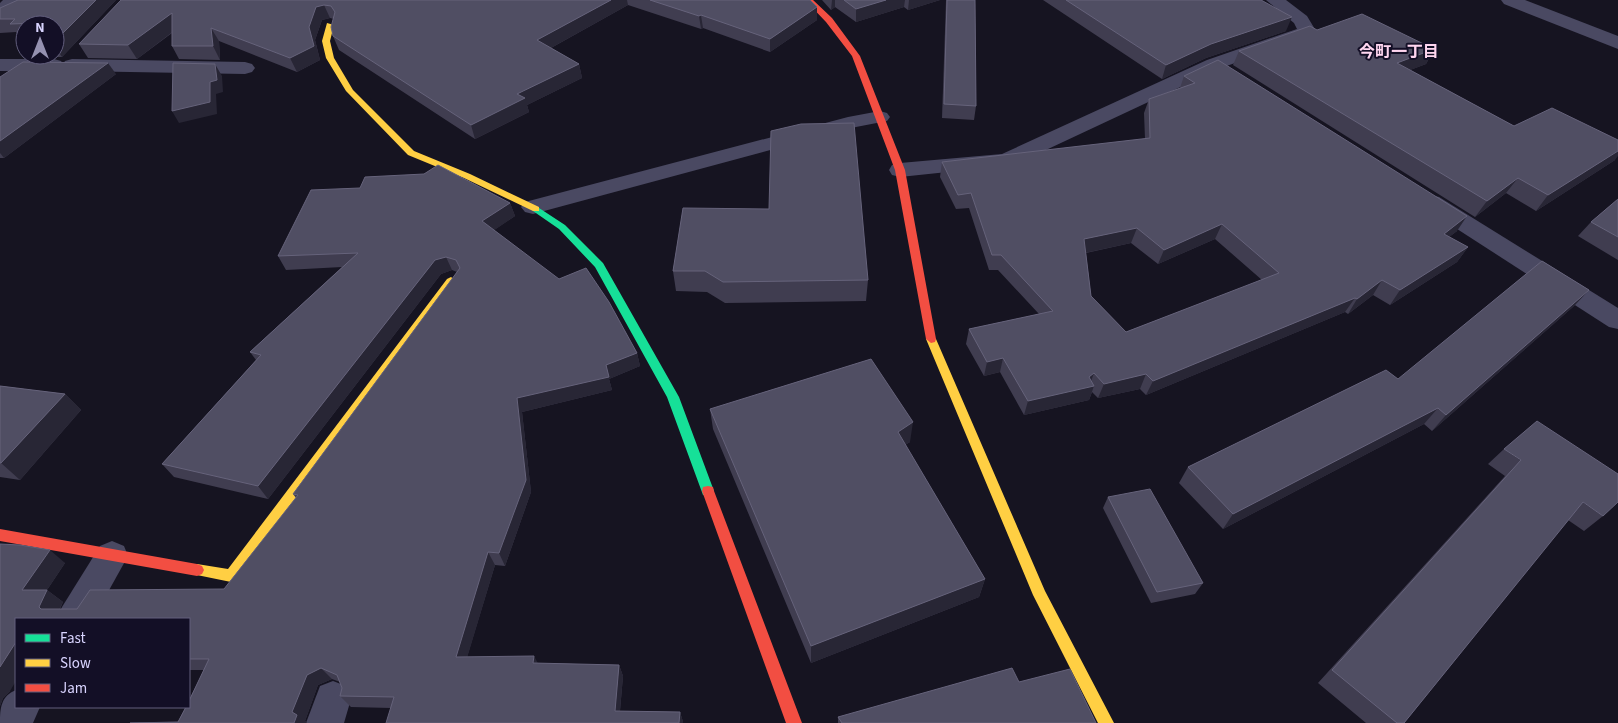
<svg xmlns="http://www.w3.org/2000/svg" width="1618" height="723" font-family="'Source Sans 3','Noto Sans JP',sans-serif">
	<style>
		.lines { fill: none; stroke-linecap: round; stroke-linejoin: round }
		.street { fill: #4a4962; fill-rule: evenodd }
		.fast { fill: #16e098; fill-rule: evenodd }
		.slow { fill: #ffcf43; fill-rule: evenodd }
		.jam { fill: #f24e42; fill-rule: evenodd }
		.wall { fill: #403d50; fill-rule: evenodd }
		.shaded-wall { fill: #282635 }
		.building { fill: #504e63; stroke: #66637b; fill-rule: evenodd }
		.labels { text-anchor: middle; stroke-width: 4; stroke-linejoin: round; paint-order: stroke }
		.far-neighbourhood-label { font-size: 16px; font-weight: bold; fill: #ffd6f0; stroke: #130f26 }
	</style>
	<rect width="100%" height="100%" fill="#161421"/>
	<g class="lines">
		<g class="street">
			<polygon points="3,0 21,0 6,18 0,19 0,3"/>
			<polygon points="1266,0 1286,0 1307,16 1316,31 1313,35 1221,68 1014,165 900,177 892,175 889,170 892,165 900,163 1002,154 1207,60 1297,29 1294,23"/>
			<polygon points="1501,0 1525,0 1618,36 1618,49 1504,4"/>
			<polygon points="0,59 54,59 61,61 63,64 65,61 72,59 245,62 252,64 255,68 252,72 245,74 72,71 65,69 63,66 61,69 54,71 0,71"/>
			<polygon points="880,111 887,113 890,117 887,121 856,127 533,214 525,212 521,207 525,202 848,117"/>
			<polygon points="1431,195 1439,197 1618,308 1618,329 1609,327 1423,207 1419,202 1423,197"/>
			<polygon points="112,541 124,546 128,556 93,619 57,619 62,607 100,546"/>
			<polygon points="333,681 346,686 351,699 344,723 306,723 320,686"/>
			<path d="M16 690V707H40L33 723H0C0 708 1 696 16 690Z"/>
		</g>
		<polygon class="fast" points="536,206 565,225 603,263 679,397 714,491 713,495 708,496 703,495 667,397 595,267 559,229 533,211 531,209"/>
		<g class="slow">
			<polygon points="327,23 334,25 330,41 334,58 353,90 414,151 470,174 539,207 539,211 533,211 464,178 408,155 346,91 326,58 322,41"/>
			<polygon points="451,277 456,281 455,283 236,580 231,582 192,574 190,570 192,566 197,564 228,569 447,279"/>
			<polygon points="931,335 936,339 1045,591 1114,723 1098,723 1033,595 926,339"/>
		</g>
		<g class="jam">
			<polygon points="805,0 813,0 832,18 860,56 905,170 936,339 935,342 931,343 926,339 895,170 852,56 826,22"/>
			<polygon points="708,486 713,487 714,491 802,723 786,723 702,491 703,487"/>
			<polygon points="0,529 197,564 202,566 204,570 202,574 197,576 0,541"/>
		</g>
	</g>
	<g class="wall">
		<polygon points="116,0 62,57 55,57 53,55 55,55 55,25 25,25 25,39 24,38 24,37 19,37 16,32 0,33 0,8"/>
		<polygon points="121,0 810,0 817,7 817,20 770,52 703,28 701,29 628,5 551,48 579,64 582,78 527,105 529,112 475,139 339,50 333,36 334,19 330,18 322,20 315,40 320,60 297,72 219,41 220,60 179,59 172,46 172,33 137,59 88,58 79,44"/>
		<polygon points="822,0 940,0 908,10 904,7 856,22 835,7 831,10"/>
		<polygon points="946,0 975,0 976,106 974,120 942,118"/>
		<polygon points="1043,0 1261,0 1286,31 1206,58 1162,79"/>
		<polygon points="1317,30 1434,49 1426,64 1410,70 1514,126 1615,160 1536,211 1506,193 1475,217 1233,65 1239,51"/>
		<polygon points="116,74 4,158 0,158 0,77"/>
		<path d="M1184 76 1457 231 1449 237 1468 247 1457 262 1390 305 1373 295 1348 314 1345 312 1146 395 1140 389 1098 398 1092 392 1089 400 1024 415 1000 372 984 376 966 344 969 329 1039 314 998 270H989L969 208 956 209 940 177 942 162 1145 139 1144 113 1149 99 1180 88ZM1215 239 1262 280 1126 332 1091 296 1086 253 1131 243 1158 264Z"/>
		<polygon points="1618,199 1618,260 1578,236 1591,222"/>
		<polygon points="510,203 515,216 494,230 637,353 640,366 609,379 612,390 522,412 531,492 505,566 495,565 467,657 538,663 619,665 623,676 620,711 680,712 683,722 391,708 351,707 340,696 342,688 340,682 332,679 318,685 305,721 307,723 130,723 178,722 204,670 189,670 189,619 16,619 10,691 3,698 0,706 0,544 65,563 47,590 63,602 60,609 77,609 224,589 296,498 293,494 457,272 452,270 441,274 268,499 174,477 162,464 256,360 250,352 342,267 286,270 278,256"/>
		<polygon points="683,208 868,280 866,301 725,303 707,292 676,291 673,271"/>
		<polygon points="1589,290 1574,306 1432,431 1424,424 1223,529 1179,483 1188,467 1398,379"/>
		<polygon points="0,386 65,394 81,410 20,480 0,477"/>
		<polygon points="710,409 910,442 905,445 985,579 979,597 811,663 713,429"/>
		<polygon points="1504,449 1603,516 1584,531 1568,520 1404,723 1366,723 1318,683 1505,476 1488,464"/>
		<polygon points="1108,497 1203,583 1195,594 1151,603 1103,508"/>
		<polygon points="1019,682 1096,723 838,723 838,717"/>
	</g>
	<g class="shaded-wall">
		<polygon points="96,0 116,0 62,57 55,47 55,41"/>
		<polygon points="611,0 627,0 628,5 540,54 537,40"/>
		<polygon points="832,0 835,0 835,7 831,10"/>
		<polygon points="886,0 905,0 904,7 856,22 856,9"/>
		<polygon points="909,0 940,0 908,10"/>
		<polygon points="324,5 330,18 322,20 315,40 320,60 297,72 290,58 309,27 316,7"/>
		<polygon points="817,7 817,20 770,52 770,39"/>
		<polygon points="172,13 179,27 137,59 128,45"/>
		<polygon points="701,15 703,28 701,29 699,16"/>
		<polygon points="1292,17 1286,31 1206,58 1162,79 1166,65 1211,44"/>
		<polygon points="211,28 219,41 220,60 213,46"/>
		<polygon points="1434,49 1426,64 1389,78 1397,63"/>
		<polygon points="108,63 116,74 4,158 0,153 0,141"/>
		<polygon points="215,64 222,76 223,92 216,94 217,114 179,123 172,111 210,82"/>
		<polygon points="579,64 582,78 527,105 529,112 475,139 471,125 517,94"/>
		<polygon points="1618,151 1618,156 1615,160 1536,211 1548,195"/>
		<polygon points="1518,178 1506,193 1475,217 1487,201"/>
		<polygon points="510,203 515,216 487,235 482,221"/>
		<polygon points="1467,216 1457,231 1434,249 1444,234"/>
		<polygon points="1222,224 1215,239 1158,264 1164,250"/>
		<polygon points="1137,228 1131,243 1080,254 1084,239"/>
		<polygon points="1468,247 1457,262 1390,305 1400,290"/>
		<polygon points="446,257 452,270 441,274 268,499 258,486 435,260"/>
		<polygon points="1382,280 1373,295 1348,314 1357,299"/>
		<polygon points="1589,290 1574,306 1432,431 1446,415"/>
		<polygon points="1355,298 1345,312 1146,395 1153,381"/>
		<polygon points="637,353 640,366 609,379 612,390 522,412 531,492 505,566 499,553 517,398 606,365"/>
		<polygon points="1003,358 1000,372 984,376 987,362"/>
		<polygon points="1094,373 1089,387 1094,386 1089,400 1024,415 1028,401 1089,377"/>
		<polygon points="1146,374 1140,389 1098,398 1104,384"/>
		<polygon points="65,394 81,410 20,480 1,463"/>
		<polygon points="1438,408 1424,424 1223,529 1233,514"/>
		<polygon points="913,422 910,442 895,451 898,432"/>
		<polygon points="50,550 65,563 39,602 22,590"/>
		<polygon points="488,552 495,565 464,668 456,657"/>
		<polygon points="985,579 979,597 811,663 811,646"/>
		<polygon points="47,590 63,602 55,618 41,609 39,607"/>
		<polygon points="16,642 16,681 10,691 3,698 0,706 0,667"/>
		<polygon points="534,656 540,667 533,663"/>
		<polygon points="619,665 623,676 619,721 615,711"/>
		<polygon points="321,668 332,679 318,685 305,721 307,723 294,723 292,712 307,675"/>
		<polygon points="680,712 683,722 683,723 679,723"/>
	</g>
	<g class="building">
		<polygon points="18,0 96,0 55,41 55,37 56,37 55,37 55,25 37,25 39,23 10,24 15,19 0,19 0,8"/>
		<polygon points="121,0 611,0 537,40 579,64 517,94 525,98 471,125 333,36 331,27 335,12 331,6 324,5 316,7 309,27 314,46 290,58 211,28 213,46 172,46 172,13 128,45 79,44"/>
		<polygon points="650,0 810,0 817,7 770,39 701,15 699,16"/>
		<polygon points="844,0 886,0 856,9"/>
		<polygon points="947,0 975,0 976,106 944,104"/>
		<polygon points="1066,0 1261,0 1292,17 1211,44 1166,65"/>
		<polygon points="1362,14 1434,49 1397,63 1514,126 1552,108 1618,140 1618,151 1548,195 1518,178 1487,201 1239,51 1310,26 1317,30"/>
		<path d="M1218 60 1467 216 1444 234 1468 247 1400 290 1382 280 1357 299 1355 298 1153 381 1146 374 1104 384 1094 373 1089 377 1094 386 1028 401 1003 358 987 362 969 329 1053 311 1001 255H992L971 193 958 195 942 162 1150 138 1149 99 1195 83 1184 76ZM1222 224 1279 273 1126 332 1091 296 1084 239 1137 228 1164 250Z"/>
		<polygon points="23,62 108,63 0,141 0,77"/>
		<polygon points="173,63 215,64 217,80 210,82 210,102 172,111"/>
		<polygon points="854,123 868,280 723,282 705,271 673,271 683,208 769,209 771,131 801,124"/>
		<polygon points="438,165 510,203 482,221 559,279 586,268 609,302 637,353 606,365 609,377 517,398 526,480 499,553 488,552 456,657 534,656 533,663 619,665 615,711 680,712 679,723 386,723 394,697 340,696 342,688 337,675 321,668 307,675 292,712 297,715 294,723 130,723 178,722 186,707 189,707 189,701 209,659 189,659 189,619 16,619 16,642 0,667 0,544 20,545 50,550 22,590 47,590 39,607 41,609 77,609 90,590 224,589 298,495 293,494 460,268 456,260 446,257 435,260 258,486 162,464 261,355 250,352 358,253 278,256 311,190 360,188 365,177 424,174"/>
		<polygon points="1618,199 1618,237 1591,222"/>
		<polygon points="1542,261 1589,290 1446,415 1438,408 1233,514 1188,467 1386,370 1398,379"/>
		<polygon points="871,359 913,422 898,432 985,579 811,646 710,409"/>
		<polygon points="0,386 65,394 1,463 0,463"/>
		<polygon points="1537,421 1618,474 1618,502 1603,516 1583,502 1404,723 1397,723 1332,670 1521,460 1504,449"/>
		<polygon points="1150,489 1203,583 1157,592 1108,497"/>
		<polygon points="1012,668 1019,682 1070,669 1096,723 842,723 838,717"/>
	</g>
	<g class="labels">
		<g class="far-neighbourhood-label">
			<text x="1399" y="57">今町一丁目</text>
		</g>
	</g>
	<rect x="15" y="618" width="175" height="90" fill="#130f26" stroke="#625e7d"/>
	<rect x="25" y="634" width="25" height="8" fill="#16e098" stroke="#625e7d"/>
	<text x="60" y="643" font-size="15" fill="#d9d4ff">Fast</text>
	<rect x="25" y="659" width="25" height="8" fill="#ffcf43" stroke="#625e7d"/>
	<text x="60" y="668" font-size="15" fill="#d9d4ff">Slow</text>
	<rect x="25" y="684" width="25" height="8" fill="#f24e42" stroke="#625e7d"/>
	<text x="60" y="693" font-size="15" fill="#d9d4ff">Jam</text>
	<g transform="translate(40 40)"><circle r="24" fill="#130f26" stroke="#625e7d"/>
	<path d="M0-4L9 19L0 12L-9 19Z" fill="#9591b1"/>
	<text y="-8" font-size="14" font-weight="bold" text-anchor="middle" fill="#d9d4ff">N</text>
	</g>
</svg>
